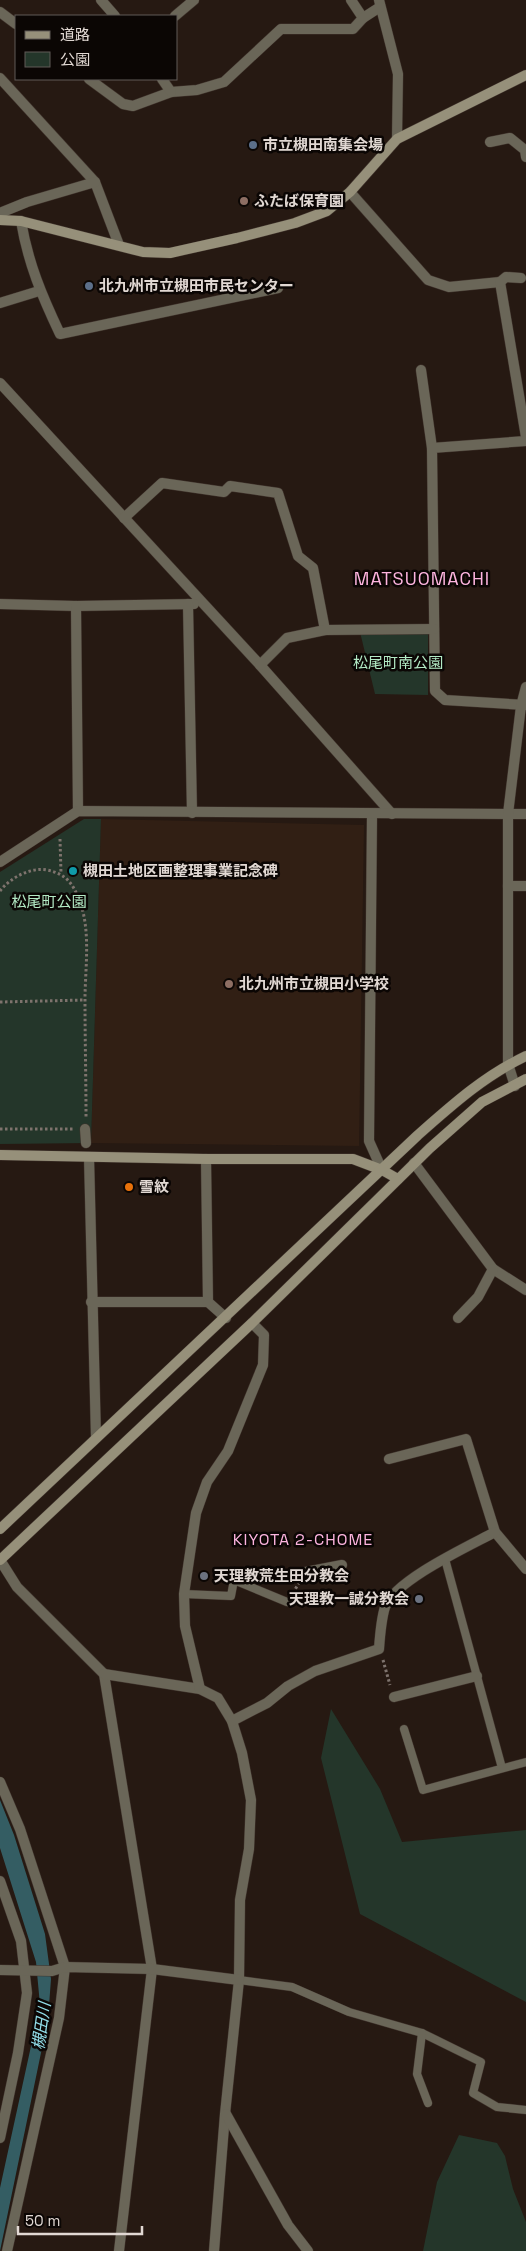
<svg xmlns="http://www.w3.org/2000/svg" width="526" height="2251" font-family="'Space Grotesk','Noto Sans JP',sans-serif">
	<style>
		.built { fill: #311f14 }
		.green { fill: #24362a }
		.water { fill: #345d63 }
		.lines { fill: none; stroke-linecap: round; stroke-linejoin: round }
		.lane-casing { stroke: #40342d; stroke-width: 9 }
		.street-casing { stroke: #40342d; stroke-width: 11 }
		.secondary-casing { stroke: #40342d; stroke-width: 11 }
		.path { stroke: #7e736d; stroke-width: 3; stroke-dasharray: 2.5 2.5; stroke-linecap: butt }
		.lane { stroke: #6a6658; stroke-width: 8 }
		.street { stroke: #6a6658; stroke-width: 10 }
		.secondary { stroke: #96907a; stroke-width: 10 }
		.service-dot { fill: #5c6f8a; stroke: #0b0604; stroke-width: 2 }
		.education-dot { fill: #8d6e63; stroke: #0b0604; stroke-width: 2 }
		.culture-dot { fill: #0f9aa8; stroke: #0b0604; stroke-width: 2 }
		.food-dot { fill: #e8710a; stroke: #0b0604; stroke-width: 2 }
		.worship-dot { fill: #6b7280; stroke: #0b0604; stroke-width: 2 }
		.labels { text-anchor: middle; stroke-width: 5; stroke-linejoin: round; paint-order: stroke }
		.poi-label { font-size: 15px; font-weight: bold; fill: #e1d8d3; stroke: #0b0604; text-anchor: start }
		.park-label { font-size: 15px; fill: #b3eac5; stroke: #0b0604 }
		.neighbourhood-label { font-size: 16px; letter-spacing: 1px; fill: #fdb4df; stroke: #0b0604 }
		.water-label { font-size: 16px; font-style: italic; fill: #94e0ec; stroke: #0b0604 }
		.quarter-label { font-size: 18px; letter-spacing: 1px; fill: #fdb4df; stroke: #0b0604 }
	</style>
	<rect width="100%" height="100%" fill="#261912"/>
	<polygon class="built" points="101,819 364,825 359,1146 91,1143"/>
	<g class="green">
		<polygon points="360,632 428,633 428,695 375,694"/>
		<polygon points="84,819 101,819 91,1143 0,1144 0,872"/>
		<polygon points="331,1709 380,1789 402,1842 526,1830 526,2002 360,1914 321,1758"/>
		<polygon points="459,2135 497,2143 505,2156 513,2189 526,2222 526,2251 423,2251 437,2182"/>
	</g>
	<polygon class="water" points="0,1800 14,1835 45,1934 51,1979 48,2019 0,2251 0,2188 40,2005 36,1962 0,1848"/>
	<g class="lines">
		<defs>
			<g id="lane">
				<polyline points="445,1559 502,1768"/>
				<polyline points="184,1594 231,1596 234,1580 287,1602"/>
				<polyline points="404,1729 423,1790 526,1762"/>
				<polyline points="239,1980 292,1987 349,2012 422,2033 481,2062 473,2093 497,2107 526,2110"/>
				<polyline points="422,2033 417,2074 428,2103"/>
			</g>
			<g id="street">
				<polyline points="101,0 115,16"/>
				<polyline points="351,0 363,18"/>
				<polyline points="379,0 398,74 397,139"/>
				<polyline points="0,12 16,24"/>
				<polyline points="175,16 194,0"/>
				<polyline points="0,78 95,182 119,245"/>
				<polyline points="89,79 123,104 133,106 171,92 197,90 224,82 281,29 353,29 363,18 380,7"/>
				<polyline points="162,79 171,92"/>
				<polyline points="490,142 510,138 525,150 526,157"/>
				<polyline points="350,192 428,280 449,287 500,282 526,437"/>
				<polyline points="0,213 27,202 95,182"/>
				<path d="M21 221C28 263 42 296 60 334L278 288"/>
				<polyline points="500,282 506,277 521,278"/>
				<polyline points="0,303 39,291"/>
				<polyline points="421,370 432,448"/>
				<polyline points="0,383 260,665 392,814"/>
				<polyline points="526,441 432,448 435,691 445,700 526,705"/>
				<polyline points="124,518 162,483 224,492 230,486 278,493 298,556 313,568 325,630"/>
				<polyline points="0,604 76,606 194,604"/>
				<polyline points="188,604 192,813"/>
				<polyline points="76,606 78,811"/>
				<polyline points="260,665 287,638 325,630 434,629"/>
				<polyline points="372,814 369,1141 382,1170"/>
				<polyline points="0,862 78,811 526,814"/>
				<polyline points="508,886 526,886"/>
				<polyline points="515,1086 508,1064 508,814 521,706 526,687"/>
				<polyline points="85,1129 86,1143"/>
				<polyline points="89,1157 96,1438"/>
				<polyline points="206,1159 208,1302 226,1318"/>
				<polyline points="414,1163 493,1269 526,1290"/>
				<polyline points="91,1302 208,1302"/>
				<polyline points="458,1318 478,1297 493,1269"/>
				<polyline points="389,1459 466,1439 495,1532 526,1569"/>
				<polyline points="0,1560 17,1587 104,1674 152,1969 119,2251"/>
				<polyline points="306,1572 342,1565"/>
				<polyline points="104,1674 200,1689 218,1698 232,1721 242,1753 251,1800 249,1849 240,1900 239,1980 225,2114 214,2251"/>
				<polyline points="200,1689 185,1626 184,1594 196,1513 207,1482 228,1451 263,1365 264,1335 252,1323"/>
				<polyline points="394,1697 477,1676"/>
				<path d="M232 1721 267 1703 288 1686 315 1671 379 1649C380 1635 381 1620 385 1607 395 1580 469 1546 495 1532"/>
				<polyline points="0,1782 20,1829 65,1967 59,2018 7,2251"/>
				<polyline points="0,1881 21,1941 27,1993 18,2053 0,2138"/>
				<polyline points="0,1970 52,1971 65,1967 152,1969 239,1980"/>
				<polyline points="226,2114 288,2225 308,2251"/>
			</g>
			<g id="secondary">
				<polyline points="0,220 21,221 143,252 170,253 237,238 295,223 327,211 350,192 397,139 526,75"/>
				<polyline points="0,1155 206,1159 353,1159 382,1170 398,1179"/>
				<path d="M0 1529 418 1135C452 1105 484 1076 526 1056"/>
				<polyline points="0,1560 252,1323 430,1148 482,1102 526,1079"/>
			</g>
		</defs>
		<use href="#lane" class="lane-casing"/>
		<use href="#street" class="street-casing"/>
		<use href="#secondary" class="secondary-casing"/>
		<g class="path">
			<polyline points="60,839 61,873"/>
			<path d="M0 891C10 878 30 867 47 870 66 874 73 883 80 902 91 932 85 969 85 1000 85 1039 86 1079 86 1118"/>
			<polyline points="0,1002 85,1000"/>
			<polyline points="0,1129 73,1129"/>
			<polyline points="293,1593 300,1581"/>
			<polyline points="383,1660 390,1685"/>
		</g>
		<use href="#lane" class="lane"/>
		<use href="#street" class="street"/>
		<use href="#secondary" class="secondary"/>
	</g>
	<g class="service-dot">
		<circle cx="253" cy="145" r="5"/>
		<circle cx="89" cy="286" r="5"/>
	</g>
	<g class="education-dot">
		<circle cx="244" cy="201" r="5"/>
		<circle cx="229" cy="984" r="5"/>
	</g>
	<circle class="culture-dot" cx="73" cy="871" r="5"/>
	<circle class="food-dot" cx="129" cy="1187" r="5"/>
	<g class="worship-dot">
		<circle cx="204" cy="1576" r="5"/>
		<circle cx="419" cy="1599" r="5"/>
	</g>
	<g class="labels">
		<g class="poi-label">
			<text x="263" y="150">市立槻田南集会場</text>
			<text x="254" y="206">ふたば保育園</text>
			<text x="99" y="291">北九州市立槻田市民センター</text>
			<text x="83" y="876">槻田土地区画整理事業記念碑</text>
			<text x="239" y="989">北九州市立槻田小学校</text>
			<text x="139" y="1192">雪紋</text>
			<text x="214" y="1581">天理教荒生田分教会</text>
			<text x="409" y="1604" text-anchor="end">天理教一誠分教会</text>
		</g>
		<g class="park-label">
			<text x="398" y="668">松尾町南公園</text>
			<text x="49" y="907">松尾町公園</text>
		</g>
		<g class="neighbourhood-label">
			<text x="303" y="1545">KIYOTA 2-CHOME</text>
		</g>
		<g class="water-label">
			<text transform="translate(41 2026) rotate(-82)" y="6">槻田川</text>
		</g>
		<g class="quarter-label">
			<text x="422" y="585">MATSUOMACHI</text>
		</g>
	</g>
	<rect x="15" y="15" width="162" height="65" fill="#0b0604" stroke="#615a57"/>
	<rect x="25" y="31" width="25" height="8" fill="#96907a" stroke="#615a57"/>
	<text x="60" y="40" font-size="15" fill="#e1d8d3">道路</text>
	<rect x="25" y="52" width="25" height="15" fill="#24362a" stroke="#615a57"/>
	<text x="60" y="65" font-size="15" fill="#e1d8d3">公園</text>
	<path d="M18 2226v8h124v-8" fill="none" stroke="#e1d8d3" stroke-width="2.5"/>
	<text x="25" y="2226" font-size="15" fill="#e1d8d3" stroke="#0b0604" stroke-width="4" paint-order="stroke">50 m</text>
</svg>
